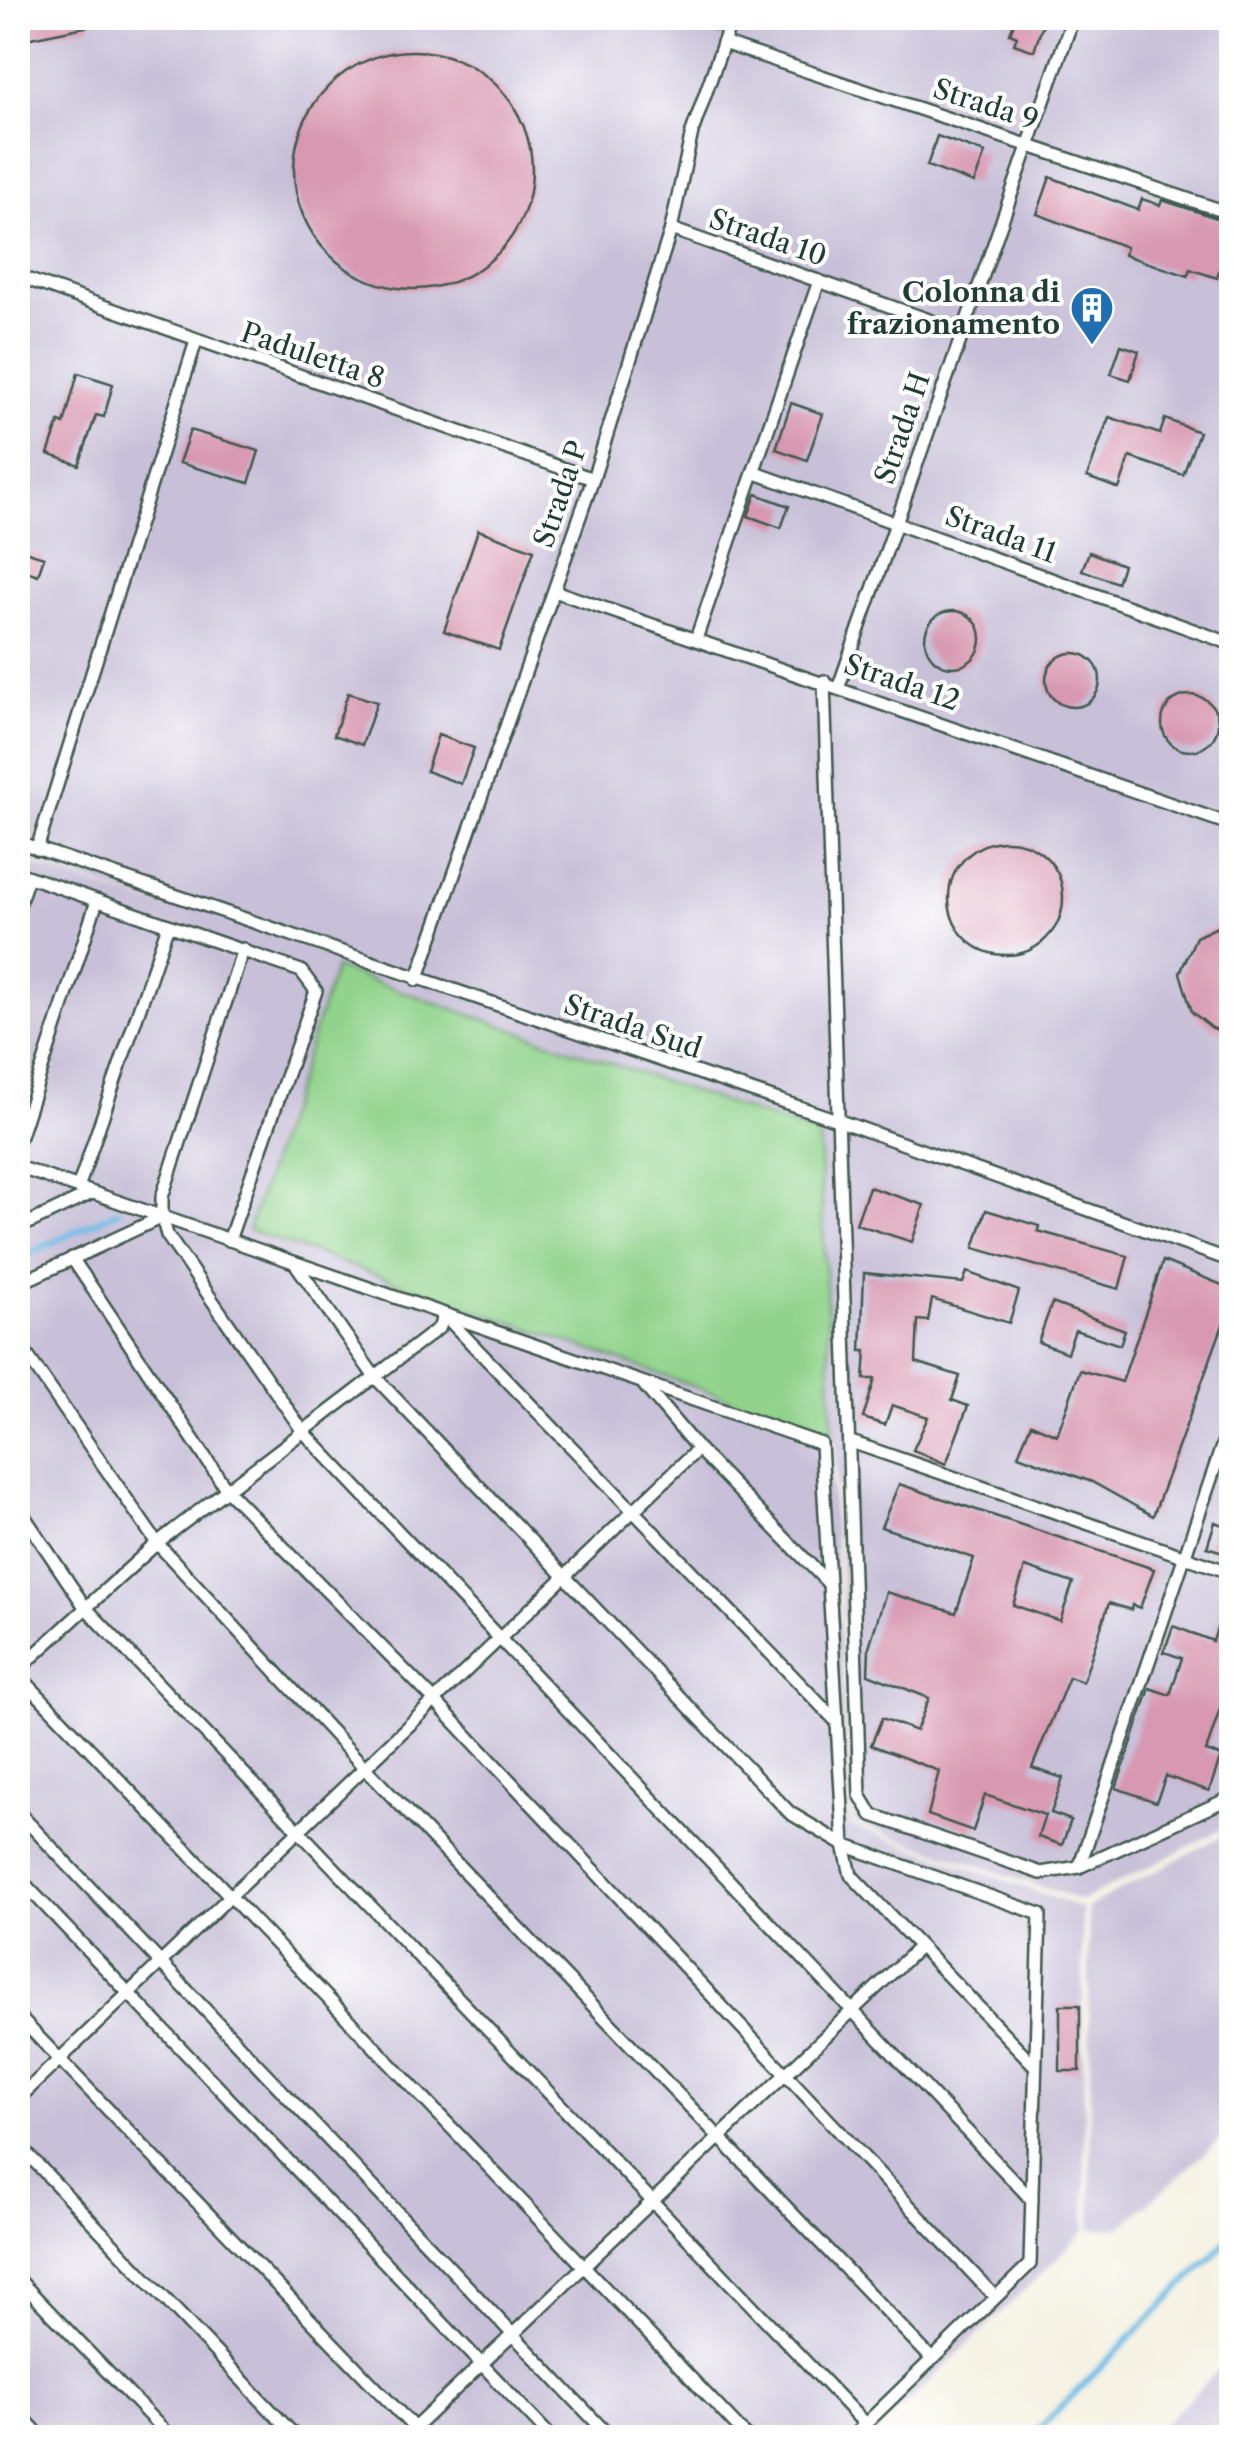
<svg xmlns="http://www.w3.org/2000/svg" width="1249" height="2455" font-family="'Libre Caslon Text',serif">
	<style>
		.industrial { fill: #c8c0d8 }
		.green { fill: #91d38c; stroke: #588860; stroke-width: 2.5 }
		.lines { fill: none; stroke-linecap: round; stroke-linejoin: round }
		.stream { stroke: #6bbbe5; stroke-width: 6 }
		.building { fill: #d898b1; fill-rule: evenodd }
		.lane-casing { stroke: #3f584e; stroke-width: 16 }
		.lane { stroke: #fff; stroke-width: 11 }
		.labels { text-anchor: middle; stroke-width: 8; stroke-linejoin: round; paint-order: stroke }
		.street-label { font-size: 28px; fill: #1f3d34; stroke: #fff }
		.poi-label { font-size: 28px; font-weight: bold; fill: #1f3d34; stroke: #fff; text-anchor: end }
	</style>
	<rect width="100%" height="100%" fill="#fff"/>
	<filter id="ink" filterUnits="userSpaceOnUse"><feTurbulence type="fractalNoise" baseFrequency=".01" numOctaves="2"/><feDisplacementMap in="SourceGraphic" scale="20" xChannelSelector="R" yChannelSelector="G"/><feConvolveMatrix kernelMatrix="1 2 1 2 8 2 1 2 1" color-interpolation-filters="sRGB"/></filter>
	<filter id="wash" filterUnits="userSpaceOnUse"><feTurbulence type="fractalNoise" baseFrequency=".0048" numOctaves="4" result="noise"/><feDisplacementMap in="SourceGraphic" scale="40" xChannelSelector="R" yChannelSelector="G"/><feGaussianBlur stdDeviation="2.25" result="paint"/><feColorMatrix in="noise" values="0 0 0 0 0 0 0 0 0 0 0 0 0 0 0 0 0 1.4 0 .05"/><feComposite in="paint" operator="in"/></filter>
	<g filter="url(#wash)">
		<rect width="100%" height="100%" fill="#f5f2e3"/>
		<g class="industrial">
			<polygon points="18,18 1231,18 1231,1825 1082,1901 853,1823 819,1135 248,1230 829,1435 851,1825 1082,1908 1086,2230 872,2437 18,2437 18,859 181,915 18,856"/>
			<polygon points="1231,1831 1231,2130 1120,2228 1091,2230 1088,1907"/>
			<polygon points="1231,2358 1231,2437 1150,2437 1192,2396"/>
		</g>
		<polygon class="green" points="335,968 819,1135 833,1435 248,1230"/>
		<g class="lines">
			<g class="stream">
				<polyline points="18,1259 118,1211"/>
				<polyline points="1030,2438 1232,2236"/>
			</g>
		</g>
		<g id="blocks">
			<g class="building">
				<polygon points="18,18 90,18 90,26 26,39 18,38"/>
				<polygon points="1016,18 1045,18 1034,51 1014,44 1017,36 1010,33"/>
				<circle cx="413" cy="170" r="119"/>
				<polygon points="937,136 985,153 974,183 927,166"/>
				<polygon points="1050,177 1138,210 1142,199 1160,205 1162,200 1232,223 1232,275 1219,271 1217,278 1190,269 1188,276 1124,255 1126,247 1037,214"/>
				<polygon points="1121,345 1139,351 1130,380 1111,374"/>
				<polygon points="78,373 113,384 104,417 96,415 79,465 48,454 59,422 64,424"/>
				<polygon points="791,403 823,414 807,460 776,449"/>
				<polygon points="1109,417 1160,434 1165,419 1199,432 1183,475 1130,457 1119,489 1087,477"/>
				<polygon points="190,430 259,451 249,483 179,463"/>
				<polygon points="756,494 789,506 781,528 748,516"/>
				<polygon points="478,530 534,550 499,650 444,631"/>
				<polygon points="18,549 44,557 38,575 18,568"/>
				<polygon points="1089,552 1123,565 1117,583 1082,570"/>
				<circle cx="953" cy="639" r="28"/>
				<circle cx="1073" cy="680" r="27"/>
				<polygon points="348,693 377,702 362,745 334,735"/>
				<circle cx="1190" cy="723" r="28"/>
				<polygon points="438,735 474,748 461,784 426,771"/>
				<circle cx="1006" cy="898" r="57"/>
				<polygon points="1232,920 1232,1035 1212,1028 1192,1012 1180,973 1196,937"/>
				<polygon points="869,1187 924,1205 912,1242 856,1224"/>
				<polygon points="986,1210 1039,1226 1038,1231 1128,1256 1119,1289 974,1248"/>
				<polygon points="1163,1261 1232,1289 1232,1300 1153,1516 1092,1482 1018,1455 1031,1424 1057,1435 1080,1370 1122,1382"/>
				<polygon points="967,1272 1019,1291 1009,1323 932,1299 928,1321 918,1320 916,1362 960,1376 952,1400 968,1406 946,1464 913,1450 928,1417 892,1405 885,1425 863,1418 875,1379 864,1379 866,1351 861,1351 864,1273 963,1283"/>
				<polygon points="1052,1303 1125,1330 1120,1345 1075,1330 1067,1353 1038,1342"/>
				<path d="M899 1484 1154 1569 1140 1608 1132 1605 1131 1610 1109 1603 1083 1682 1069 1677 1032 1768 1063 1778 1051 1813 1071 1820 1062 1845 1038 1837 1045 1815 985 1795 973 1831 928 1815 939 1771 871 1745 882 1718 916 1731 929 1698 868 1674 869 1647 886 1592 956 1613 974 1558 881 1527ZM1025 1567 1073 1583 1060 1621 1013 1605Z"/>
				<polygon points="1215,1522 1232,1529 1232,1555 1207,1547"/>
				<polygon points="1228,1596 1232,1673 1206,1751 1221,1756 1209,1791 1166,1776 1156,1802 1116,1788 1150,1688 1170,1695 1182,1658 1164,1652 1173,1626 1213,1641"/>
				<rect x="1060" y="2005" width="20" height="66"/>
			</g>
		</g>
	</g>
	<g filter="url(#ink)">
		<use href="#blocks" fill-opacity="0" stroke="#3f584e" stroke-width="2.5"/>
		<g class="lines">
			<defs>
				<g id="lane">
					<polyline points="698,18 728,27"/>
					<polyline points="723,43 1232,214"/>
					<polyline points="671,229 963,332"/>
					<polyline points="18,276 593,479"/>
					<polyline points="753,472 1232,644"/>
					<polyline points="554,591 1232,825"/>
					<polyline points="696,639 819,281"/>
					<polyline points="824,681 860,1795 872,1815 1041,1873 1079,1867 1232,1797"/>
					<polyline points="839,686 1073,18"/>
					<polyline points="18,842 837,1120 1232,1261"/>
					<polyline points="37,849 196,341"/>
					<polyline points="18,873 301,971 316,991 229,1240"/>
					<polyline points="18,907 28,877"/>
					<polyline points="417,980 593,479 671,229 692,132 732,18"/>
					<polyline points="18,1142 97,901"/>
					<polyline points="18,1167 821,1444 844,1845 1040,1914 1030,2264 851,2438"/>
					<polyline points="78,1188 168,925"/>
					<polyline points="162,1217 162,1197 243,949"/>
					<polyline points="18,1228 92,1193"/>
					<polyline points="72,1258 227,1490 435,1701 995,2297"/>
					<polyline points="295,1263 374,1376 790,1813 844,1845 851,1875 1035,2066"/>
					<polyline points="18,1284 162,1217 167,1235 302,1430 1032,2200"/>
					<polyline points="446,1317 834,1719"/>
					<polyline points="18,1342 157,1543 365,1768 932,2359"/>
					<polyline points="644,1385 698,1449 828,1583"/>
					<polyline points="851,1442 1232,1573"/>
					<polyline points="18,1507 85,1607 865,2424"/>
					<polyline points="18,1670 157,1543 440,1327 443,1314"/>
					<polyline points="18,1674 748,2438"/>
					<polyline points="18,1812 611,2438"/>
					<polyline points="1079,1867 1232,1417"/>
					<polyline points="18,1877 552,2438"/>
					<polyline points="18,2016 424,2438"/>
					<polyline points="18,2099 698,1449"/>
					<polyline points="18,2144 297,2438"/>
					<polyline points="18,2279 171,2438"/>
					<polyline points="18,2412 42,2438"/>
					<polyline points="404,2438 918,1948"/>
				</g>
			</defs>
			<use href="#lane" class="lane-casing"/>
			<use href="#lane" class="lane"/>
		</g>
	</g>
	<defs>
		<symbol id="building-pin" viewBox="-11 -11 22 30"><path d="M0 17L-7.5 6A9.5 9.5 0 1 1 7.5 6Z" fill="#1f6fb2" stroke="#fff"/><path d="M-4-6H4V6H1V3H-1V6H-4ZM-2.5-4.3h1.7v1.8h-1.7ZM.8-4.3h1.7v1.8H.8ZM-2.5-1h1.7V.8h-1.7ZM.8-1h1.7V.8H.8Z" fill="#fff"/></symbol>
	</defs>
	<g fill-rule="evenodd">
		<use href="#building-pin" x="1067" y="283" width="50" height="68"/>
	</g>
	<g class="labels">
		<g class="street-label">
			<text transform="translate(986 104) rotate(18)" y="10">Strada 9</text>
			<text transform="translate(768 237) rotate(19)" y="10">Strada 10</text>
			<text transform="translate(313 355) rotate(19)" y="10">Paduletta 8</text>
			<text transform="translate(902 428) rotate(-71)" y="10">Strada H</text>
			<text transform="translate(560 494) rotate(-71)" y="10">Strada P</text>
			<text transform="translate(1001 534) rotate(20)" y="10">Strada 11</text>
			<text transform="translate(902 682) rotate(19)" y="10">Strada 12</text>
			<text transform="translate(633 1026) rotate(19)" y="10">Strada Sud</text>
		</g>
		<g class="poi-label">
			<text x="1060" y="302">Colonna di<tspan x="1060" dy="32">frazionamento</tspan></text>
		</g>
	</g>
	<rect width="1249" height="2455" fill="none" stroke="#fff" stroke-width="60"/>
</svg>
